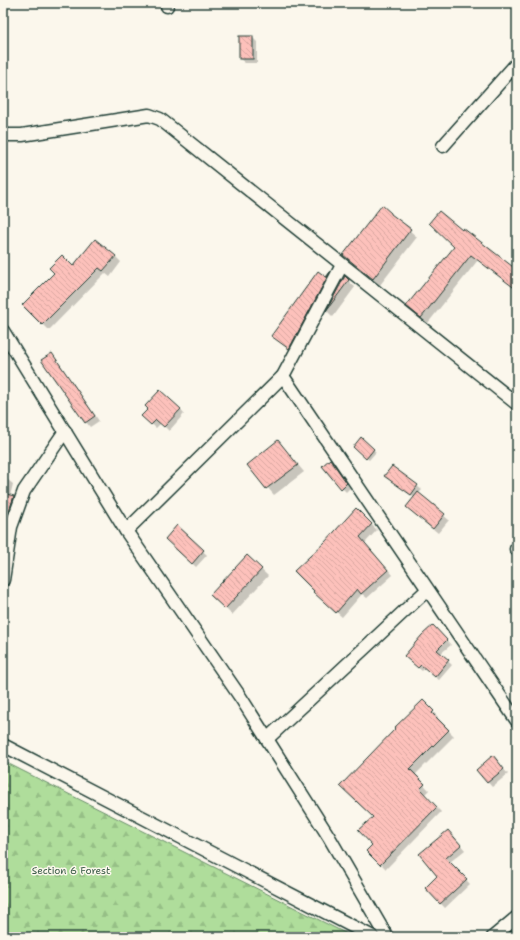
<svg xmlns="http://www.w3.org/2000/svg" width="520" height="940" font-family="'Shantell Sans',sans-serif">
	<style>
		.forest { fill: url(#forest-firs); stroke: #678d68 }
		.shadow { fill: #0003 }
		.building { fill: url(#building-back-hatch); stroke: #1f3d34 }
		.lines { fill: none; stroke-linecap: round; stroke-linejoin: round }
		.street-casing { stroke: #1f3d34; stroke-width: 15 }
		.street { stroke: #fbf7ec; stroke-width: 12 }
		.labels { text-anchor: middle; stroke-width: 3; stroke-linejoin: round; paint-order: stroke }
		.park-label { font-size: 10px; fill: #3c5d49; stroke: #fbf7ec }
	</style>
	<defs>
		<pattern id="forest-firs" width="22" height="20" patternUnits="userSpaceOnUse"><rect width="22" height="20" fill="#afdd9b"/><path d="M5 1l3.5 6h-7zM16 11l3.5 6h-7z" fill="#96bf86"/></pattern>
		<pattern id="building-back-hatch" width="6" height="6" patternUnits="userSpaceOnUse"><rect width="6" height="6" fill="#fdc1bb"/><path d="M-1 5l2 2M0 0l6 6M5-1l2 2" fill="none" stroke="#d8a7a1"/></pattern>
	</defs>
	<rect width="100%" height="100%" fill="#fbf7ec"/>
	<filter id="ink" filterUnits="userSpaceOnUse"><feTurbulence type="fractalNoise" baseFrequency=".025" numOctaves="2"/><feDisplacementMap in="SourceGraphic" scale="8" xChannelSelector="R" yChannelSelector="G"/><feConvolveMatrix kernelMatrix="1 2 1 2 8 2 1 2 1" color-interpolation-filters="sRGB"/></filter>
	<g filter="url(#ink)">
		<polygon class="forest" points="3,761 353,937 3,937"/>
		<g class="shadow">
			<polygon points="252,37 257,42 257,63 245,63 240,59"/>
			<polygon points="391,214 417,237 380,285 344,255"/>
			<polygon points="462,231 517,271 517,290 478,260 428,323 414,312 455,247"/>
			<polygon points="115,256 121,262 110,277 105,273 49,330 24,305 55,273"/>
			<polygon points="330,273 336,279 296,355 272,335"/>
			<polygon points="345,278 355,287 333,317 327,311"/>
			<polygon points="3,345 8,352 3,374"/>
			<polygon points="52,354 56,359 99,421 90,427 86,422"/>
			<polygon points="180,409 184,414 169,431 161,423 156,428 147,420"/>
			<polygon points="361,439 376,452 369,460 354,447"/>
			<polygon points="278,441 304,472 274,495 248,465"/>
			<polygon points="330,460 350,488 346,492 342,488"/>
			<polygon points="385,476 417,486 422,490 418,494 449,520 438,533 411,511 415,498"/>
			<polygon points="3,478 8,480 13,484 10,496 14,497 18,502 13,515 3,513"/>
			<polygon points="356,510 377,530 365,543 393,575 367,598 362,594 342,617 319,597"/>
			<polygon points="177,527 207,555 196,567 166,539"/>
			<polygon points="247,556 268,576 232,615 218,601"/>
			<polygon points="437,630 451,645 440,654 452,665 439,680 425,668 422,671 409,660"/>
			<polygon points="423,701 438,717 437,719 454,736 415,775 429,790 424,795 441,812 386,869 368,851 373,845 374,817"/>
			<polygon points="497,761 508,774 492,787 477,770"/>
			<polygon points="453,836 465,850 450,862 470,884 445,908 426,888 439,876"/>
		</g>
		<g class="building">
			<rect x="239" y="36" width="14" height="23"/>
			<polygon points="382,205 391,213 391,214 411,229 373,279 343,255"/>
			<polygon points="439,211 462,230 463,228 517,270 517,290 471,255 421,318 406,306 454,247 429,223"/>
			<polygon points="95,239 116,256 103,271 99,268 42,325 22,305 54,273 49,268 62,255 73,266"/>
			<polygon points="318,271 326,277 330,272 289,349 271,336"/>
			<polygon points="345,276 349,280 326,311"/>
			<polygon points="52,353 95,416 85,423 41,360"/>
			<polygon points="160,390 181,409 164,427 156,420 151,425 141,416 148,409 145,406"/>
			<polygon points="361,437 374,449 366,459 353,447"/>
			<polygon points="278,440 298,465 266,489 247,465"/>
			<polygon points="330,459 347,483 341,489 322,466"/>
			<polygon points="392,466 418,485 411,495 384,476"/>
			<polygon points="418,492 445,514 433,529 406,507"/>
			<polygon points="3,493 14,496 3,529"/>
			<polygon points="356,508 372,524 360,537 388,570 361,594 357,589 336,613 313,592 314,591 294,571 325,542"/>
			<polygon points="177,525 204,550 192,564 165,539"/>
			<polygon points="247,555 262,569 225,609 210,595"/>
			<polygon points="433,625 447,640 437,650 449,660 435,677 421,665 418,668 404,656 422,635"/>
			<polygon points="423,700 434,711 432,713 449,730 410,769 425,784 420,789 437,807 380,865 366,851 372,845 358,830 373,817 340,786 395,729 394,728"/>
			<polygon points="493,755 504,769 487,783 476,770"/>
			<polygon points="448,830 461,845 446,858 467,879 440,904 425,888 437,876 419,854"/>
		</g>
		<g class="lines">
			<defs>
				<g id="street">
					<polyline points="167,3 167,6"/>
					<polyline points="3,133 7,135 22,135 149,115 160,119 517,404"/>
					<polyline points="443,146 517,63"/>
					<polyline points="3,331 126,531 241,698 329,837 387,937"/>
					<polyline points="283,376 517,721"/>
					<polyline points="126,531 283,376 342,265"/>
					<polyline points="516,549 517,550"/>
					<polyline points="3,580 11,527 24,491 65,431"/>
					<polyline points="267,739 427,590"/>
					<polyline points="3,745 373,937"/>
					<polyline points="493,937 517,917"/>
				</g>
			</defs>
			<use href="#street" class="street-casing"/>
			<use href="#street" class="street"/>
		</g>
	</g>
	<g class="labels">
		<g class="park-label">
			<text x="71" y="874">Section 6 Forest</text>
		</g>
	</g>
	<rect width="520" height="940" fill="none" stroke="#fbf7ec" stroke-width="16"/>
	<rect x="8" y="8" width="504" height="924" fill="none" stroke="#1f3d34" stroke-width="1.5" filter="url(#ink)"/>
</svg>
